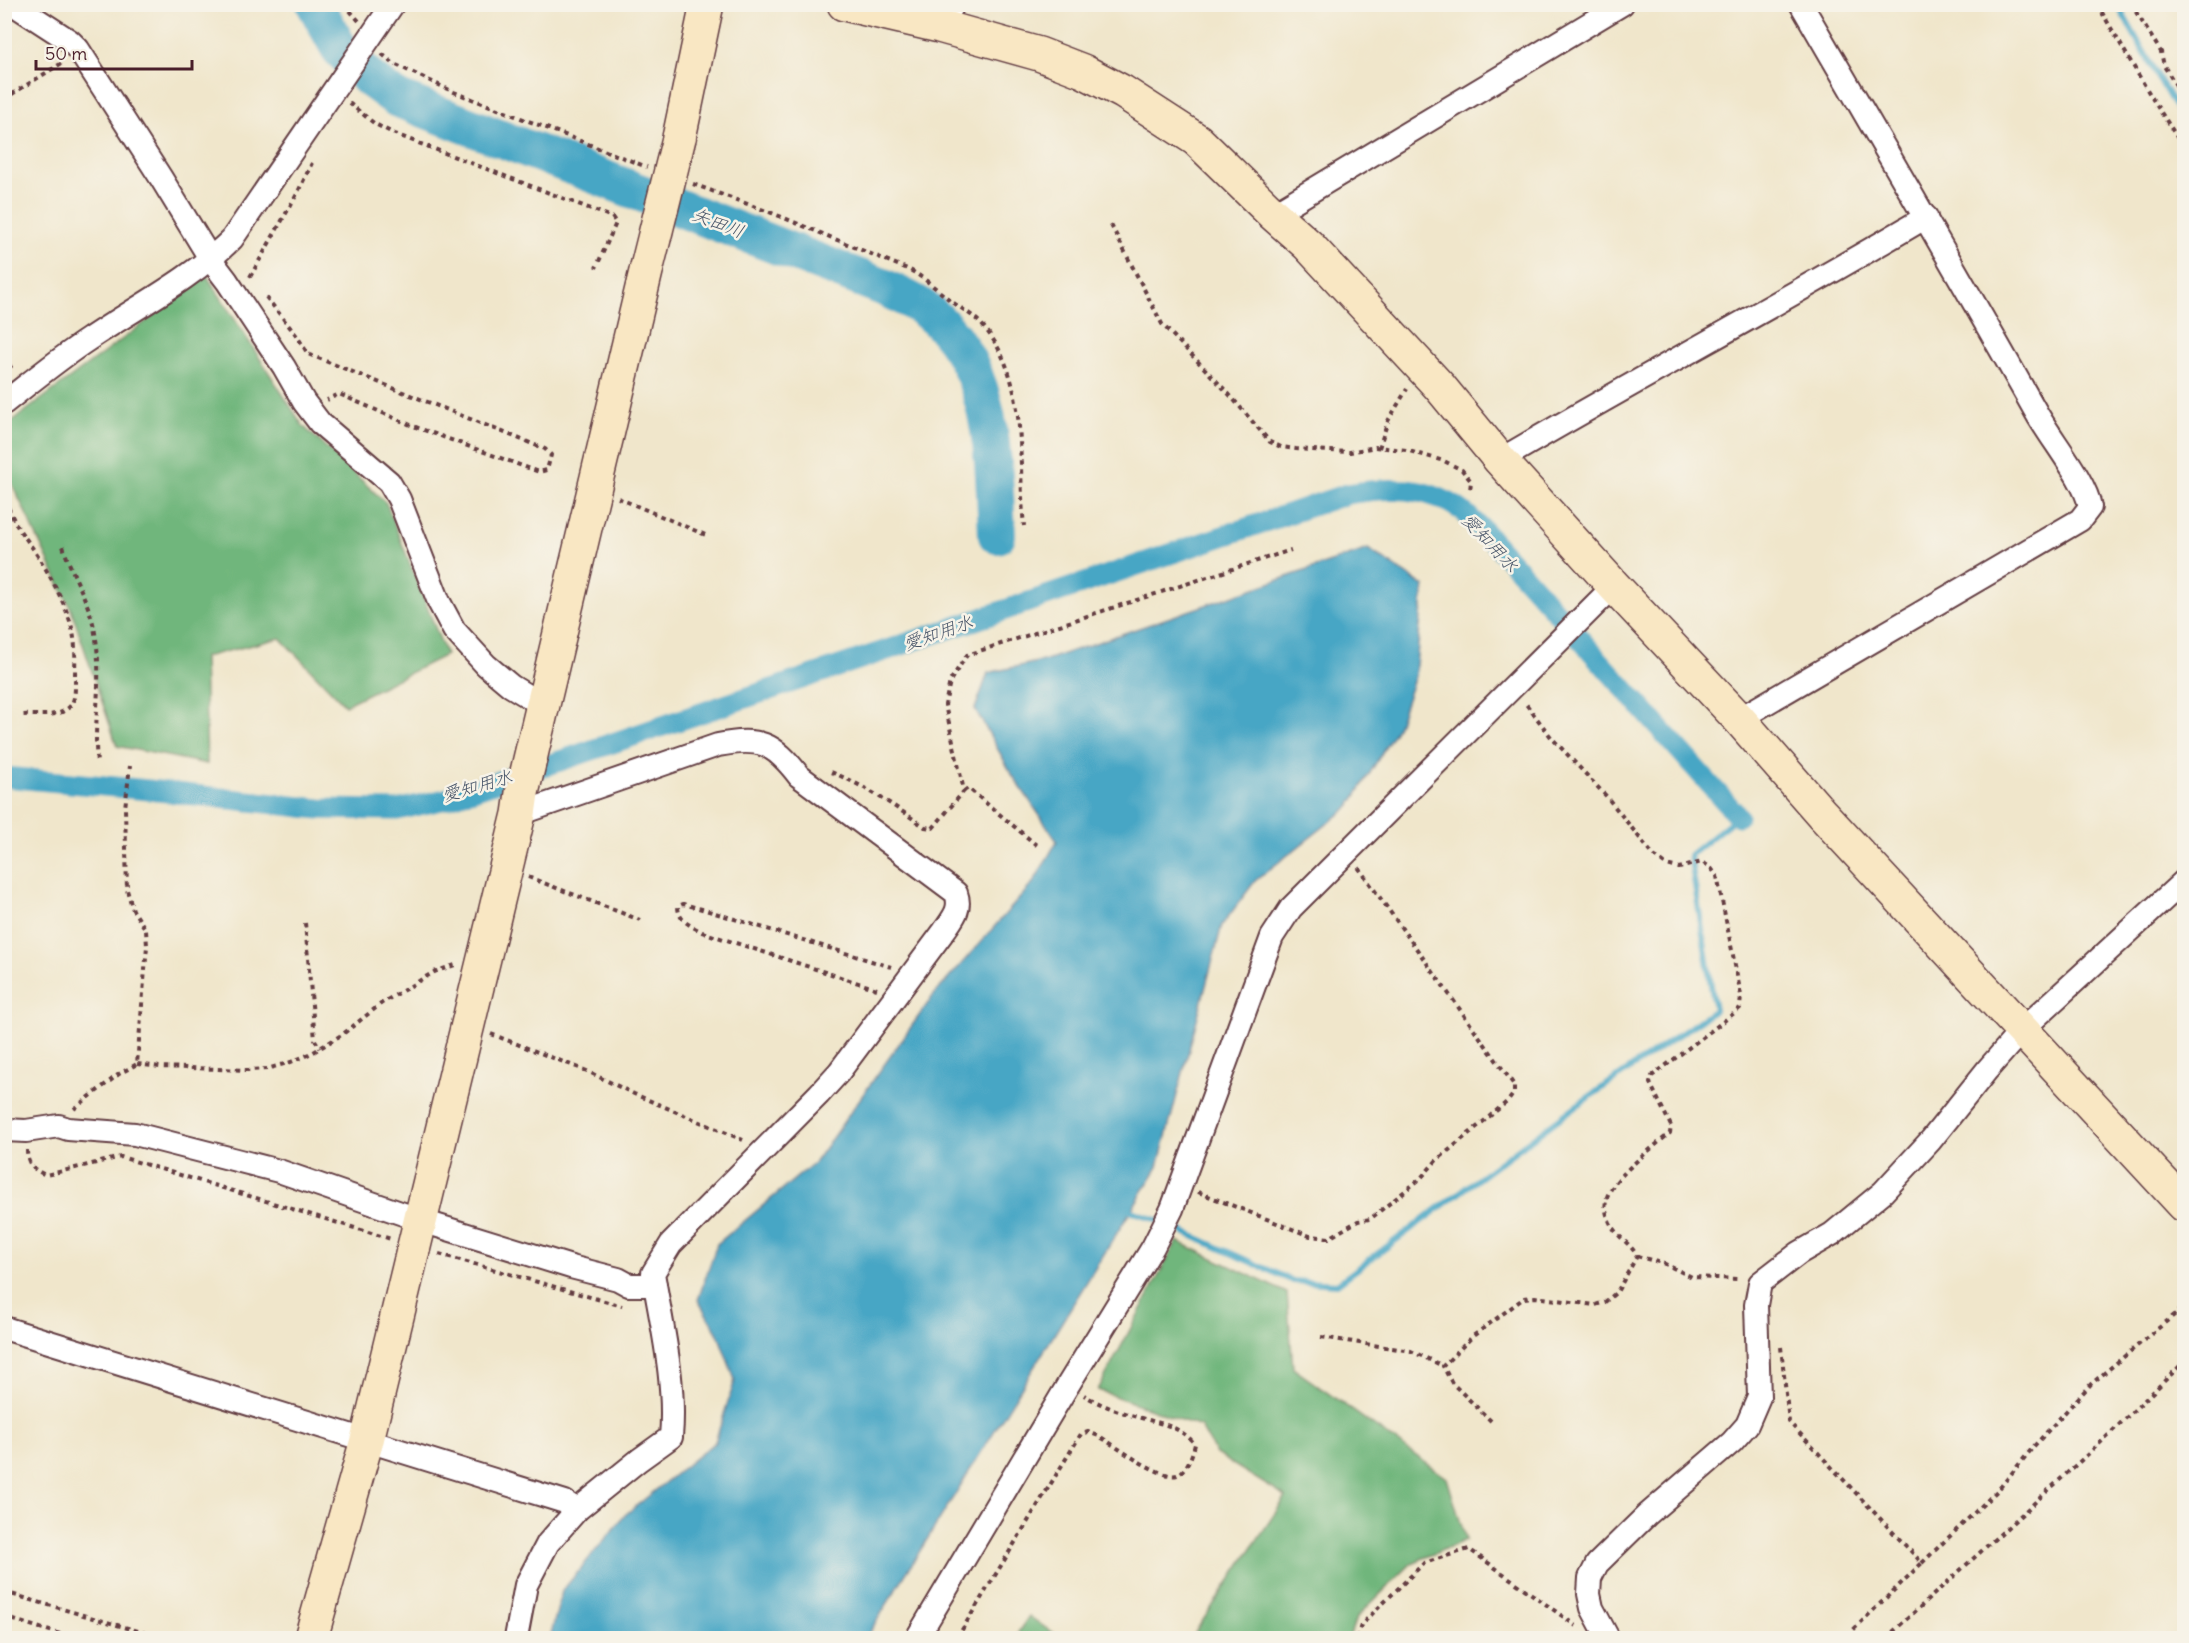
<svg xmlns="http://www.w3.org/2000/svg" width="2189" height="1643" font-family="Delius,'Klee One',sans-serif">
	<style>
		.forest { fill: #70b67b; stroke: #5d6a53; stroke-width: 1.5 }
		.water { fill: #46a6c5; stroke: #486278; stroke-width: 1.5 }
		.lines { fill: none; stroke-linecap: round; stroke-linejoin: round }
		.stream { stroke: #46a6c5; stroke-width: 6 }
		.canal { stroke: #46a6c5; stroke-width: 21 }
		.river { stroke: #46a6c5; stroke-width: 38 }
		.street-casing { stroke: #633d43; stroke-width: 26 }
		.secondary-casing { stroke: #633d43; stroke-width: 36 }
		.path { stroke: #633d43; stroke-width: 4; stroke-dasharray: 4.5 4.5; stroke-linecap: butt }
		.street { stroke: #fff; stroke-width: 22 }
		.secondary { stroke: #f9e7c3; stroke-width: 33 }
		.secondary-bridge-casing { stroke: #633d43; stroke-width: 36; stroke-linecap: butt }
		.secondary-bridge { stroke: #f9e7c3; stroke-width: 33 }
		.labels { text-anchor: middle; stroke-width: 5; stroke-linejoin: round; paint-order: stroke }
		.water-label { font-size: 18px; font-style: italic; fill: #485569; stroke: #f7f3e8 }
	</style>
	<rect width="100%" height="100%" fill="#f7f3e8"/>
	<filter id="ink" filterUnits="userSpaceOnUse"><feTurbulence type="fractalNoise" baseFrequency=".0167" numOctaves="2"/><feDisplacementMap in="SourceGraphic" scale="12" xChannelSelector="R" yChannelSelector="G"/><feConvolveMatrix kernelMatrix="1 2 1 2 8 2 1 2 1" color-interpolation-filters="sRGB"/></filter>
	<filter id="wash" filterUnits="userSpaceOnUse"><feTurbulence type="fractalNoise" baseFrequency=".008" numOctaves="4" result="noise"/><feDisplacementMap in="SourceGraphic" scale="24" xChannelSelector="R" yChannelSelector="G"/><feGaussianBlur stdDeviation="1.35" result="paint"/><feColorMatrix in="noise" values="0 0 0 0 0 0 0 0 0 0 0 0 0 0 0 0 0 1.4 0 .05"/><feComposite in="paint" operator="in"/></filter>
	<g filter="url(#wash)">
		<rect width="100%" height="100%" fill="#f0e6cb"/>
		<g class="forest">
			<polygon points="207,276 303,426 386,503 446,655 345,705 280,638 204,657 207,764 117,746 71,609 5,469 4,427"/>
			<polygon points="1177,1241 1287,1293 1293,1368 1447,1478 1466,1540 1412,1563 1356,1618 1349,1638 1191,1638 1286,1497 1216,1454 1201,1427 1098,1390"/>
			<polygon points="1029,1616 1060,1638 1014,1638"/>
		</g>
		<polygon class="water" points="1368,549 1424,586 1415,676 1397,728 1350,806 1255,881 1222,925 1158,1167 866,1638 550,1638 562,1591 625,1515 715,1442 735,1380 718,1334 698,1300 717,1244 815,1162 933,996 1033,883 1057,841 1013,776 975,709 988,673 1046,660"/>
		<g class="lines">
			<g class="stream">
				<polyline points="2117,4 2184,123"/>
				<polyline points="1123,1208 1157,1220 1293,1281 1337,1284 1576,1106 1715,1010 1690,855 1738,816"/>
			</g>
			<path class="canal" d="M4 777 149 790 320 809 397 810 446 799 545 766 1347 494C1388 487 1425 485 1461 510 1468 515 1475 523 1482 529L1738 816"/>
			<path class="river" d="M315 4 339 48 370 79 396 98 883 287C897 294 915 301 927 311 995 364 993 458 997 535"/>
		</g>
	</g>
	<g filter="url(#ink)">
		<g class="lines">
			<defs>
				<g id="street">
					<polyline points="13,4 70,41 78,49 161,178 211,260 227,281 284,367 304,402 320,423 389,482 399,499 439,602 454,630 486,665 511,686 544,706"/>
					<polyline points="939,26 954,4"/>
					<polyline points="1273,214 1622,4"/>
					<path d="M4 403C32 381 60 358 89 339 138 306 190 280 232 239L393 4"/>
					<path d="M1500 460C1641 377 1785 301 1926 217"/>
					<path d="M1739 719 2080 520 2090 507C2086 481 2050 438 2036 412 1959 275 1880 140 1801 4"/>
					<polyline points="4,1130 26,1131 59,1126 68,1129 135,1134 279,1171 435,1225 571,1267 618,1279 629,1285 655,1285"/>
					<polyline points="4,1328 565,1502 577,1510"/>
					<path d="M516 1638 526 1585 548 1543 577 1510 639 1460 671 1437C676 1383 662 1327 653 1273L671 1244 819 1094 839 1072 944 931C953 918 962 909 956 893L799 776C773 742 759 737 718 745L519 814"/>
					<polyline points="917,1638 1068,1385 1153,1247 1172,1209 1272,937 1291,908 1614,586"/>
					<polyline points="1608,1638 1592,1608 1589,1594 1590,1578 1597,1564 1647,1515 1732,1442 1747,1425 1759,1397 1756,1305 1760,1283 1799,1253 1832,1234 1883,1192 1931,1140 1987,1070 2023,1029 2184,881"/>
				</g>
				<g id="secondary">
					<polyline points="844,4 939,26 1039,54 1083,71 1123,92 1197,140 1273,214 1308,245 1440,387 1500,460 1614,586 1739,719 1822,814 2184,1205"/>
					<polyline points="679,138 707,4"/>
					<polyline points="311,1638 367,1440 519,814 522,793 647,267"/>
				</g>
			</defs>
			<use href="#street" class="street-casing"/>
			<use href="#secondary" class="secondary-casing"/>
			<g class="path">
				<polyline points="344,4 359,21"/>
				<polyline points="2097,4 2155,103 2184,148"/>
				<polyline points="2131,4 2161,52 2164,66 2184,98"/>
				<polyline points="382,54 394,64 454,92 647,167"/>
				<polyline points="4,99 62,63"/>
				<polyline points="349,103 375,124 395,134 612,217 616,223 596,268"/>
				<path d="M693 184 772 213 910 270C926 279 936 289 950 300 961 309 974 315 983 326 1030 381 1017 459 1024 526"/>
				<polyline points="1111,225 1162,324 1228,393 1270,442 1281,447 1296,449 1350,452 1375,447 1406,450 1444,461 1462,470 1471,481 1470,491"/>
				<polyline points="250,277 297,194 312,163"/>
				<polyline points="266,297 297,336 308,354 545,449 551,455 547,470 539,472 413,426 339,394 327,400"/>
				<polyline points="4,357 12,369"/>
				<polyline points="1379,448 1388,421 1407,389"/>
				<polyline points="618,498 708,536"/>
				<path d="M4 499C10 510 15 525 23 535 42 559 70 608 74 638 76 651 75 666 75 679 75 689 76 703 67 709 56 718 35 714 22 715"/>
				<path d="M63 546C72 576 90 602 95 633 103 676 93 720 97 763"/>
				<path d="M831 772C866 786 894 806 925 827L933 828 964 791 945 705 950 681 967 655 1291 550"/>
				<polyline points="964,791 968,788 1040,848"/>
				<polyline points="528,877 640,920"/>
				<polyline points="305,923 315,1040 320,1048"/>
				<path d="M877 989 702 932C690 925 678 921 678 906L683 904 702 909 891 967"/>
				<polyline points="491,1034 587,1071 634,1094 743,1140"/>
				<polyline points="137,1064 160,1067 247,1070 267,1069 291,1062 312,1053 343,1034 382,1003 434,972 455,965"/>
				<polyline points="74,1109 119,1074 137,1064 147,946 146,930 133,910 127,890 125,808 130,766"/>
				<path d="M27 1150C27 1164 33 1170 46 1175L121 1157 391 1239"/>
				<polyline points="1198,1192 1310,1236 1329,1238 1358,1221 1370,1219 1420,1179 1436,1161 1508,1101 1514,1093 1514,1085 1358,867"/>
				<polyline points="439,1254 622,1306"/>
				<polyline points="1637,1256 1665,1264 1692,1277 1739,1279"/>
				<polyline points="1321,1337 1411,1351 1443,1366"/>
				<polyline points="1781,1347 1789,1422 1922,1563 1852,1631 1851,1638"/>
				<path d="M1491 1421 1452 1383 1443 1366 1473 1336 1524 1298 1535 1297 1595 1305 1605 1302 1617 1292 1637 1256C1631 1244 1620 1239 1613 1228 1608 1220 1604 1209 1606 1201 1609 1180 1654 1147 1670 1133L1671 1126 1650 1083 1652 1076 1733 1014 1740 1008 1741 995 1717 876 1711 868 1702 862 1679 868 1666 865 1654 856 1607 797 1551 737 1526 704"/>
				<polyline points="1922,1563 1998,1490 2035,1445 2091,1384 2184,1307"/>
				<polyline points="4,1592 162,1638"/>
				<polyline points="4,1617 73,1638"/>
				<path d="M957 1638 1081 1434 1088 1432 1099 1436C1114 1445 1161 1480 1177 1475 1187 1471 1193 1453 1195 1444 1179 1426 1163 1424 1141 1418 1122 1413 1100 1405 1084 1395"/>
				<polyline points="1357,1638 1361,1625 1424,1563 1469,1549 1576,1626"/>
				<polyline points="1886,1638 2099,1444 2184,1362"/>
			</g>
			<use href="#street" class="street"/>
			<use href="#secondary" class="secondary"/>
			<defs>
				<polyline id="secondary-bridge" points="647,267 679,138"/>
			</defs>
			<use href="#secondary-bridge" class="secondary-bridge-casing"/>
			<use href="#secondary-bridge" class="secondary-bridge"/>
		</g>
	</g>
	<g class="labels">
		<g class="water-label">
			<text transform="translate(718 223) rotate(21)" y="6">矢田川</text>
			<text transform="translate(1490 543) rotate(47)" y="6">愛知用水</text>
			<text transform="translate(938 633) rotate(-19)" y="6">愛知用水</text>
			<text transform="translate(477 786) rotate(-16)" y="6">愛知用水</text>
		</g>
	</g>
	<rect width="2189" height="1643" fill="none" stroke="#f7f3e8" stroke-width="24"/>
	<path d="M36 60v9h156v-9" fill="none" stroke="#4a1f2b" stroke-width="3"/>
	<text x="45" y="60" font-size="18" fill="#4a1f2b" stroke="#f7f3e8" stroke-width="4.5" paint-order="stroke">50 m</text>
</svg>
